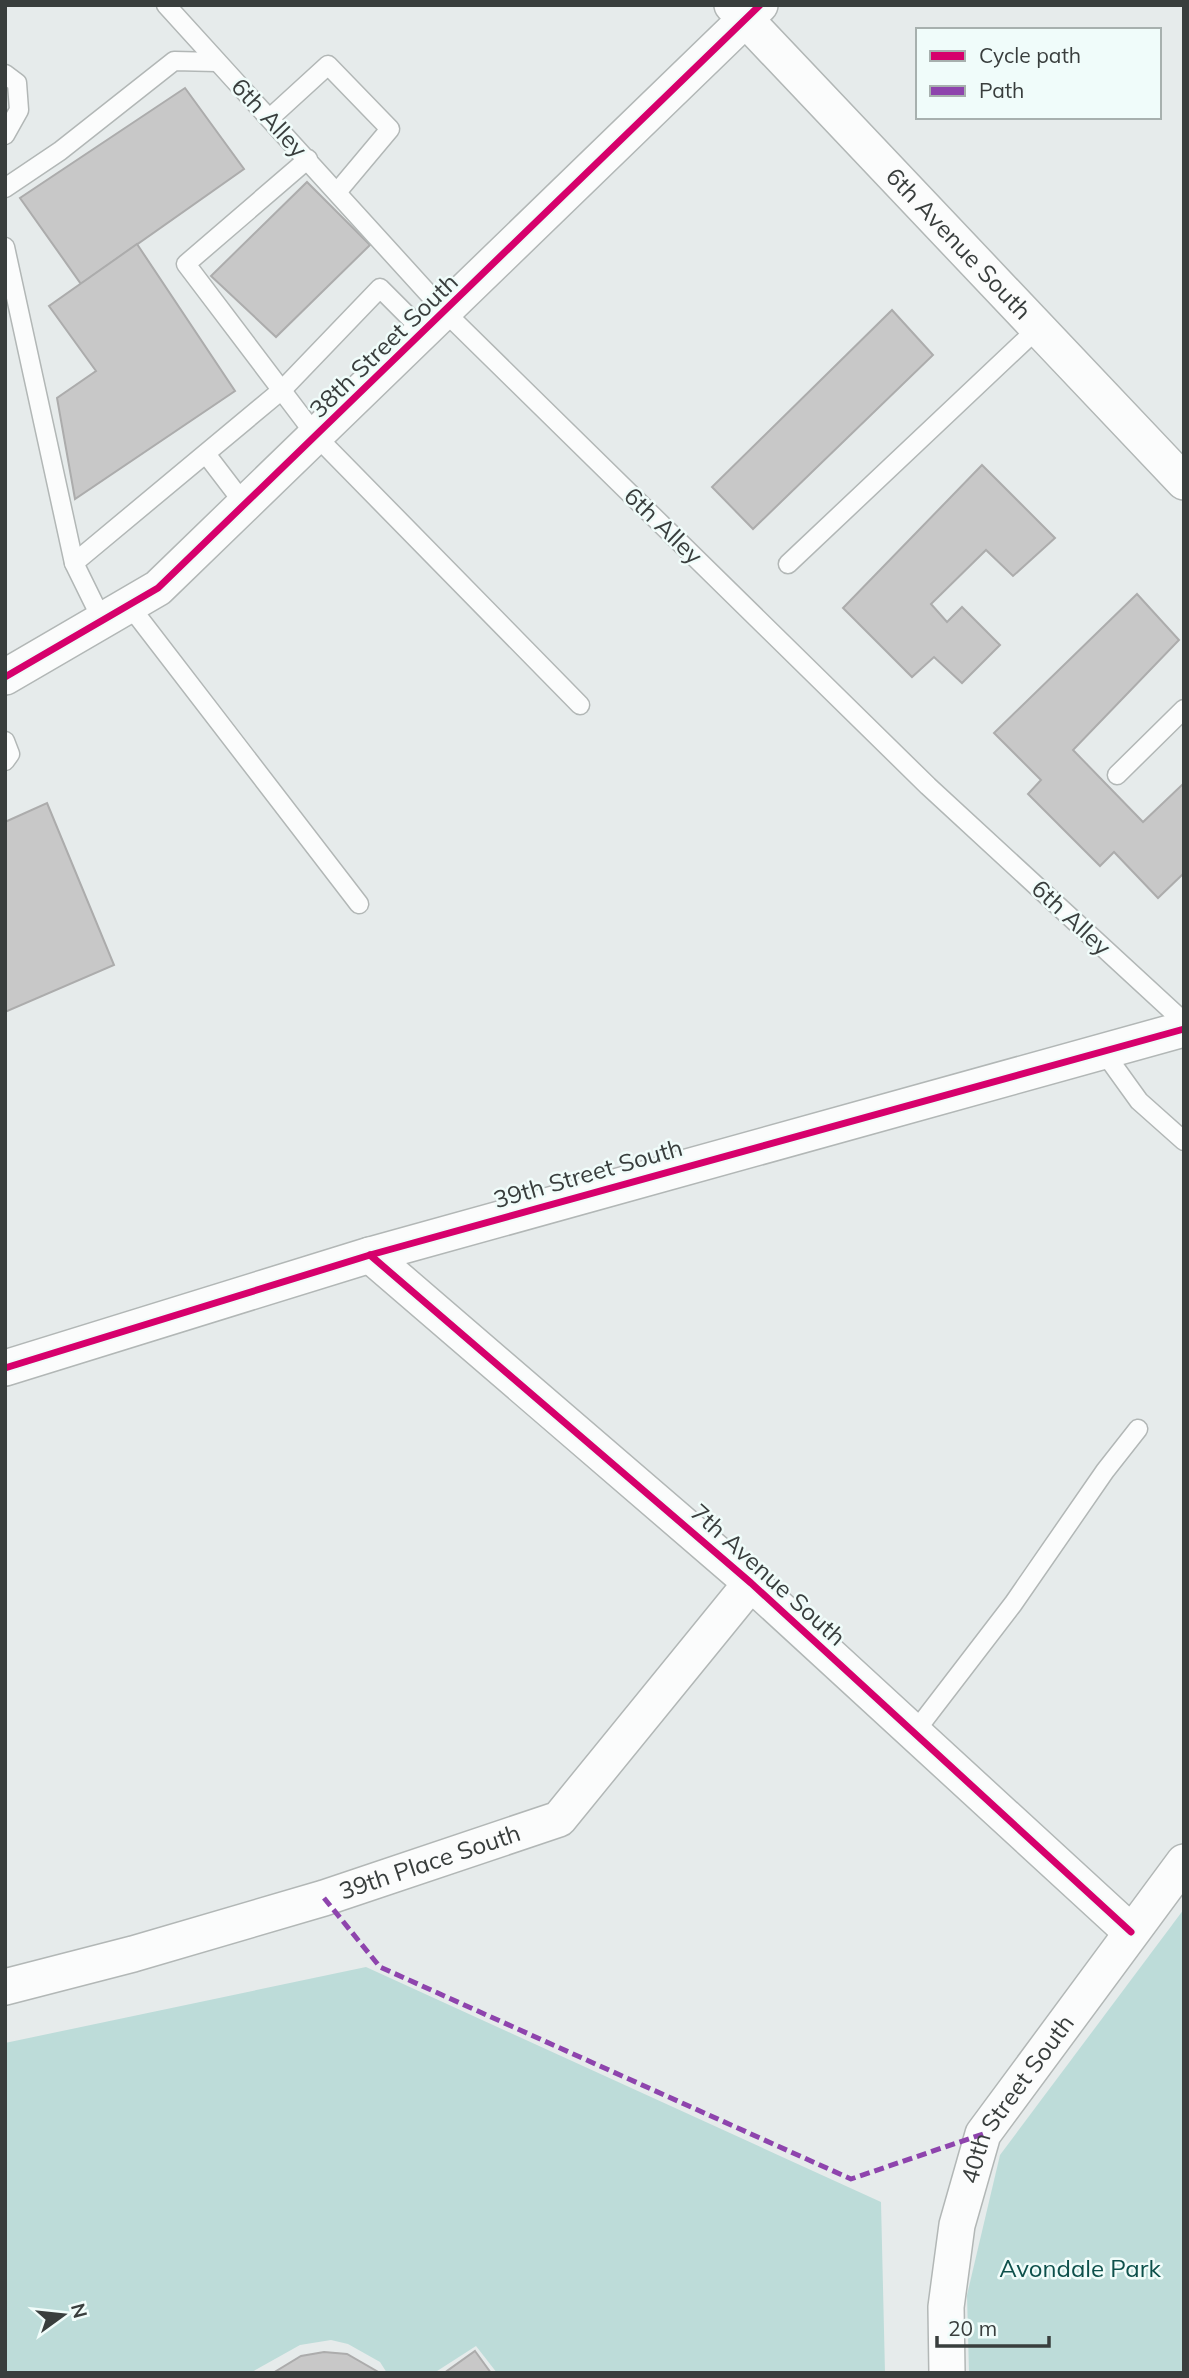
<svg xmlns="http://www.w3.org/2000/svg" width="1189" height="2378" font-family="Mulish,sans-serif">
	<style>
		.green { fill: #bddcd9 }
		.building { fill: #c8c8c8; stroke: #acacac; stroke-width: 2 }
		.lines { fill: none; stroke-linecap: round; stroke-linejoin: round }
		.service-casing { stroke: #b2b7b6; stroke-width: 21 }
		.minor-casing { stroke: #b2b7b6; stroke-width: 38 }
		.service { stroke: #fbfcfc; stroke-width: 18 }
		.minor { stroke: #fbfcfc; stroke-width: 35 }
		.quiet { stroke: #8e44ad; stroke-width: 5; stroke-dasharray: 10 5; stroke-linecap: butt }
		.cycleway-casing { stroke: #f0fcfa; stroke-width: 11 }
		.cycleway { stroke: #d6006c; stroke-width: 7 }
		.labels { text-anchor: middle; stroke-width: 5; stroke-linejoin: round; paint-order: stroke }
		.street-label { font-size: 24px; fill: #393e3d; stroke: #f0fcfa }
		.park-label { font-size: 24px; fill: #0d504b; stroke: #f0fcfa }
	</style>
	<rect width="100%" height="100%" fill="#e6ebeb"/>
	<g class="green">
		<polygon points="1184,1909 1184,2373 969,2373 967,2295 1000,2155"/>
		<polygon points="366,1967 881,2202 885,2373 497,2373 476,2346 434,2373 387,2373 380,2362 348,2344 331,2340 300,2345 250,2373 5,2373 5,2043"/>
	</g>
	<g class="building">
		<polygon points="185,88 244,169 81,284 20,198"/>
		<polygon points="307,182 370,245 276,337 211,276"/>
		<polygon points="137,244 235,391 75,499 57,398 96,371 49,306"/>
		<polygon points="892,310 933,355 753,529 712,487"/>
		<polygon points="982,465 1055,538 1013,576 986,550 931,604 947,622 962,607 1000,645 962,683 934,657 912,677 843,608"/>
		<polygon points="1137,594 1179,640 1073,750 1143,822 1184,783 1184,873 1158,898 1114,852 1100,866 1028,794 1041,780 994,733"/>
		<polygon points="47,803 114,965 5,1012 5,822"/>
		<polygon points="475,2351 491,2373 449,2373 447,2371"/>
		<polygon points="324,2352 347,2354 380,2373 273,2373 301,2356"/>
	</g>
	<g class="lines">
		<defs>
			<g id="service">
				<polyline points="166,5 446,313 928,786 1184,1022"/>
				<polyline points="5,74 17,83 19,110 5,135"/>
				<polyline points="270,118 328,65 390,129 338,191"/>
				<polyline points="308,159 186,264 317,437 580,705"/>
				<polyline points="5,188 60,151 174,61 217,62"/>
				<polyline points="5,247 74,563 102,620"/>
				<polyline points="206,454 245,505"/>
				<polyline points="74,563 283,389 380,288 425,333"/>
				<polyline points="788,564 1037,329"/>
				<polyline points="129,605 359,904"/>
				<polyline points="5,741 10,754 5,761"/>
				<polyline points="1117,775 1184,709"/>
				<polyline points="1103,1051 1139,1101 1184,1141"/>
				<polyline points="914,1733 1013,1604 1105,1471 1138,1429"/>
			</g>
			<g id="minor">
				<path id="s1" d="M732 5 1184 482"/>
				<polyline points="5,677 158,588 760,5"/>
				<polyline points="370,1255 751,1583 1131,1932"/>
				<polyline points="5,1368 370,1255 1184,1029"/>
				<path id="s2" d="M5 1987 133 1954 324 1898 559 1819 751 1583"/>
				<path id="s3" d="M947 2373 946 2307 957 2225 983 2134 1184 1862"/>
			</g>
		</defs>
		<use href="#service" class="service-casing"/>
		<use href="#minor" class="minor-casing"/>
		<use href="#service" class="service"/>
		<use href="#minor" class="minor"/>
		<polyline class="quiet" points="324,1898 380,1967 851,2179 983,2134"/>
		<defs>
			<g id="cycleway">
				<polyline points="5,677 158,588 760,5"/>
				<polyline points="370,1255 751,1583 1131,1932"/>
				<polyline points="5,1368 370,1255 1184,1029"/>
			</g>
		</defs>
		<use href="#cycleway" class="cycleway-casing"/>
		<use href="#cycleway" class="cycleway"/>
	</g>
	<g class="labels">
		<g class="street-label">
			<text transform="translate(269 118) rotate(47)" y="8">6th Alley</text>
			<text dy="8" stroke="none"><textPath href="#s1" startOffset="329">6th Avenue South</textPath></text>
			<text transform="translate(384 346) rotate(-44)" y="8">38th Street South</text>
			<text transform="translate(663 526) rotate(44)" y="8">6th Alley</text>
			<text transform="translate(1071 918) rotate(43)" y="8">6th Alley</text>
			<text transform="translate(588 1174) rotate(-16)" y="8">39th Street South</text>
			<text transform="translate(768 1575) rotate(42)" y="8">7th Avenue South</text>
			<text dy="8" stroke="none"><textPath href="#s2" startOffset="443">39th Place South</textPath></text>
			<text dy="8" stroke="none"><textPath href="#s3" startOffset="290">40th Street South</textPath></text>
		</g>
		<g class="park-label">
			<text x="1080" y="2277">Avondale Park</text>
		</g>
	</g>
	<rect width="1189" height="2378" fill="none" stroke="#393e3d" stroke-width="14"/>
	<rect x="916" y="28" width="245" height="91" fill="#f0fcfa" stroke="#a7b0ae" stroke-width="2"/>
	<rect x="930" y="51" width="35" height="10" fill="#d6006c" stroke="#a7b0ae" stroke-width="2"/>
	<text x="979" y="63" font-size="21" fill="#393e3d">Cycle path</text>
	<rect x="930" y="86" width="35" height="10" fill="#8e44ad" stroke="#a7b0ae" stroke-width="2"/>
	<text x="979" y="98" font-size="21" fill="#393e3d">Path</text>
	<g transform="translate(63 2315) rotate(75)" stroke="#f0fcfa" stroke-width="5" paint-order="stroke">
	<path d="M0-5L12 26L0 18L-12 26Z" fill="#393e3d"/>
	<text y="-10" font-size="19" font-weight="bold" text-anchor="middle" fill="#393e3d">N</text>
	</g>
	<path d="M937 2336v10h112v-10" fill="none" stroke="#393e3d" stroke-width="3.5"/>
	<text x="948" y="2336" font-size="21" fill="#393e3d" stroke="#f0fcfa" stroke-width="5" paint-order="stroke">20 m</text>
</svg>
